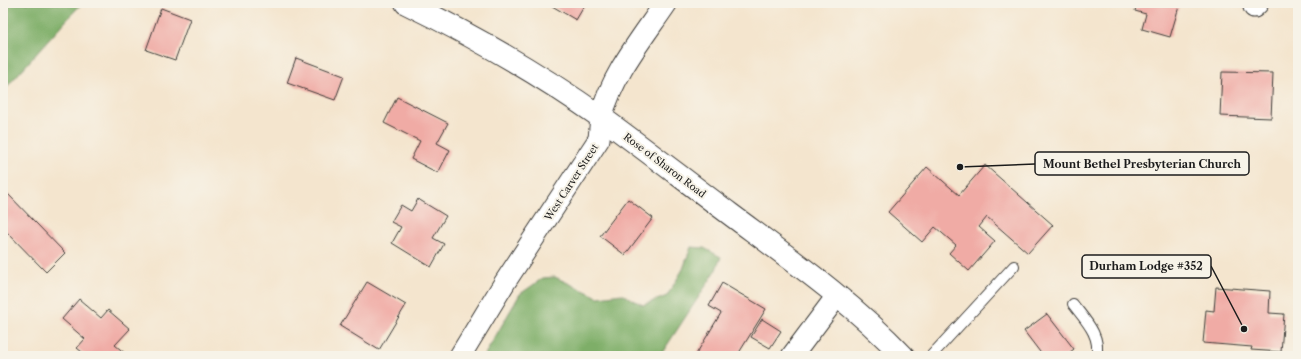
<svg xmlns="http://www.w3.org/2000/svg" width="1301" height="359" font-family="'Libre Caslon Text',serif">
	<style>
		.forest { fill: #7eae68; stroke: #4d6542 }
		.building { fill: #f0aba5 }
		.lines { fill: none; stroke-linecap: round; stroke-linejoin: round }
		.service-casing { stroke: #3c3a37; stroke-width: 12 }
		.minor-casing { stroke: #3c3a37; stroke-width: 23 }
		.tertiary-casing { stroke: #3c3a37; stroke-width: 24 }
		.service { stroke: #fff; stroke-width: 10 }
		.minor { stroke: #fff; stroke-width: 21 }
		.tertiary { stroke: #fff; stroke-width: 22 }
		.labels { text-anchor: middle; stroke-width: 4; stroke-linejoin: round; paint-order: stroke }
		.street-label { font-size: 10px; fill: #1c1c1c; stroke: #f7f3e8 }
		.leader { fill: none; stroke: #1c1c1c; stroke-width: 1.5 }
		.callout-dot { fill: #1c1c1c; stroke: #f7f3e8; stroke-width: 1.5 }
		.callout { fill: #f7f3e8; stroke: #1c1c1c; stroke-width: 1.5 }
		.callout-label { font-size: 11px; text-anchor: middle; font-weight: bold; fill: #1c1c1c }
	</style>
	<rect width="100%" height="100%" fill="#f7f3e8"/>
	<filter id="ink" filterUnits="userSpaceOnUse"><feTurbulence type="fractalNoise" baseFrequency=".025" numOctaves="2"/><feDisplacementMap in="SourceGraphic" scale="8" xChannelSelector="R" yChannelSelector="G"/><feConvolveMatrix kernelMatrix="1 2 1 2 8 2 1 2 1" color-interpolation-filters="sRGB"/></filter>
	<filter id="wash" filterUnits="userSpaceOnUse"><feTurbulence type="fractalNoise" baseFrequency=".012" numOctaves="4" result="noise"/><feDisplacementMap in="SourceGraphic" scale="16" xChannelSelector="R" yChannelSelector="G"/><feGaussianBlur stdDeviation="0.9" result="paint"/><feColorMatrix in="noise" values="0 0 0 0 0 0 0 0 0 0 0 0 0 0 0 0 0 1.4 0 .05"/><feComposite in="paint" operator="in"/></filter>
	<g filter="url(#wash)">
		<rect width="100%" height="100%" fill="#f4e5ce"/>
		<g class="forest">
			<polygon points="3,3 82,3 3,91"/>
			<polygon points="691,247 704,248 721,257 715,272 660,356 484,356 520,294 543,278 555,277 598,297 622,294 643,305 667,296 683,269"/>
		</g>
		<g id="blocks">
			<g class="building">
				<polygon points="547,3 586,3 576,20"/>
				<polygon points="1137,3 1180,3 1170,37 1142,29 1146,14 1135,11"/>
				<polygon points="161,8 190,19 175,60 146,50"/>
				<polygon points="296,58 344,76 335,100 287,83"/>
				<polygon points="1222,72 1273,73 1271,118 1220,116"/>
				<polygon points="397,97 448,123 437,143 450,150 438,173 411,159 420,141 384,123"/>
				<polygon points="985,165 1053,225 1028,253 987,217 979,227 995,241 969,271 949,253 956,245 935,227 922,242 888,212 927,167 959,195"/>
				<polygon points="7,193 65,253 46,272 3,228 3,197"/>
				<polygon points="418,199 446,216 433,238 444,244 431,267 392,243 401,227 391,222 401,205 411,211"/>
				<polygon points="628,199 653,218 625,255 600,236"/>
				<polygon points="367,282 406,305 379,350 340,326"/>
				<polygon points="722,283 766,309 737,356 695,356 721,313 709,306"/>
				<polygon points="1216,287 1270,291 1269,313 1284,314 1281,352 1251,350 1252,347 1203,343 1206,310 1214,311"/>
				<polygon points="79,299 101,318 108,310 130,329 115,345 126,354 124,356 87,356 77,348 85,339 62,319"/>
				<polygon points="1047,314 1074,349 1065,356 1043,356 1024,331"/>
				<polygon points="762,319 781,331 770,348 751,337"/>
			</g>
		</g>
	</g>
	<g filter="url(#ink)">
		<use href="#blocks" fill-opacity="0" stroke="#3c3a37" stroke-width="1"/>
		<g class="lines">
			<defs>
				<g id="service">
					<path d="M1073 304C1084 319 1102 336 1096 356"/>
					<polyline points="931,356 1014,266"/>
				</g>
				<g id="minor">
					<polyline points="1254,7 1258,3"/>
					<polyline points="460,356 505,282 599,139 601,117"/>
					<polyline points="792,356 837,296"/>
				</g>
				<g id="tertiary">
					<path d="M406 3C474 36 540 74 602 118 645 149 687 182 730 214 789 258 852 302 903 356"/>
					<path d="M601 117C613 73 641 40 666 3"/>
				</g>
			</defs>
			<use href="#service" class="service-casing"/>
			<use href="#minor" class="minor-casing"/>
			<use href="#tertiary" class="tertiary-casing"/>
			<use href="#service" class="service"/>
			<use href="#minor" class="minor"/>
			<use href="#tertiary" class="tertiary"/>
		</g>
	</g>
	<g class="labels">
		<g class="street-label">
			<text transform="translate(665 165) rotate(37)" y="4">Rose of Sharon Road</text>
			<text transform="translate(571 182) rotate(-57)" y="4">West Carver Street</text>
		</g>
	</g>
	<path class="leader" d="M960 167L1035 164M1244 329L1211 266"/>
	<g class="callout-dot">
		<circle cx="960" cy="167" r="4"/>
		<circle cx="1244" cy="329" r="4"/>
	</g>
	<g class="callout">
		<rect x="1035" y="152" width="214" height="23" rx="4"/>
		<rect x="1082" y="255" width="129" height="23" rx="4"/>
	</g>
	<g class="callout-label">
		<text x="1142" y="168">Mount Bethel Presbyterian Church</text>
		<text x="1146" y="270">Durham Lodge #352</text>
	</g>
	<rect width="1301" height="359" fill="none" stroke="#f7f3e8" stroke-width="16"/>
</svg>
